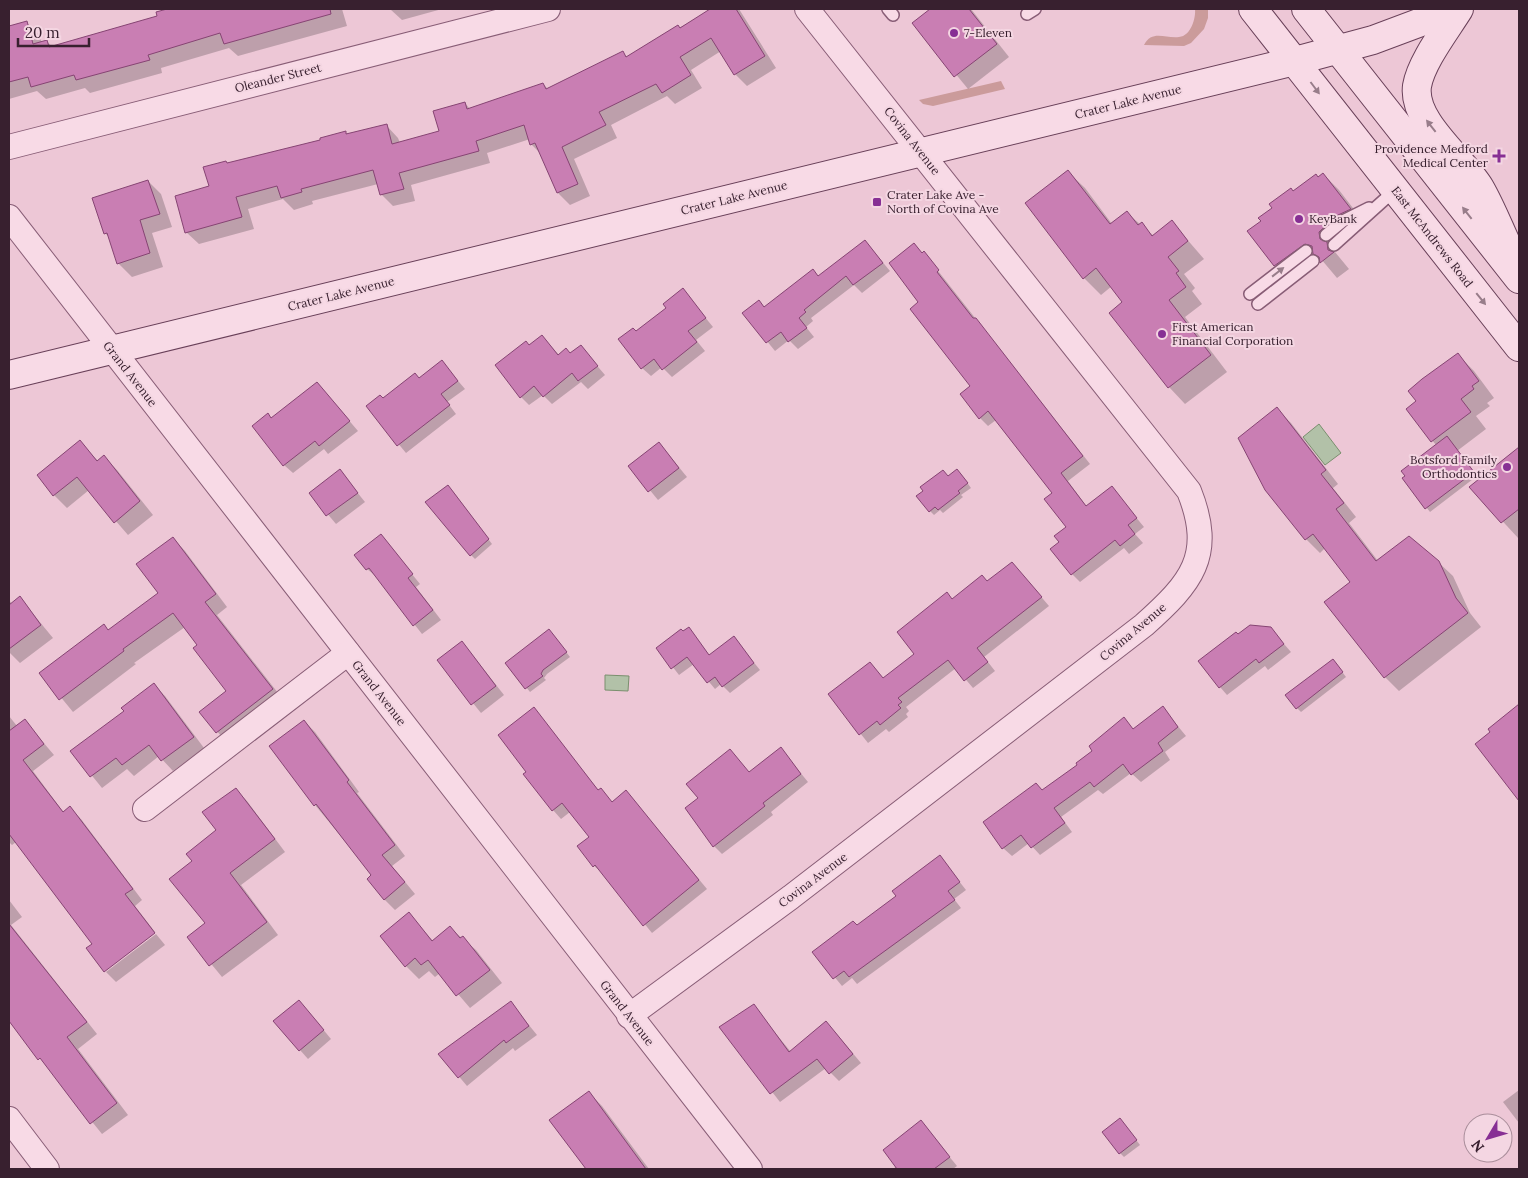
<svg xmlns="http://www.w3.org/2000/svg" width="1528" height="1178" font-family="Lora,serif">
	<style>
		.green { fill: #cb9b9b }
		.water { fill: #b2c1a8; stroke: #7a8f6e }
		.shadow { fill: #0003 }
		.building { fill: #c97eb3; stroke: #864473 }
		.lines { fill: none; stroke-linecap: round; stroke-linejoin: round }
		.service-casing { stroke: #885d76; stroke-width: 14 }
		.minor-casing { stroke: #885d76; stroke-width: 26 }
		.secondary-casing { stroke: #694059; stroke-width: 30 }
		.service { stroke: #f8dae6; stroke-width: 11 }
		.minor { stroke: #f8dae6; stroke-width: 24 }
		.secondary { stroke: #f8dae6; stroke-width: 28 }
		.oneway { fill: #987d8a }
		.poi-dot { fill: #872f94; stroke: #f4d6e2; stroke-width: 2 }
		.labels { text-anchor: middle; stroke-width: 4; stroke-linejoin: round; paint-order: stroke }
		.poi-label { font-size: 12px; fill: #38202f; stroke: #f4d6e2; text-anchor: start }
		.street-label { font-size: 12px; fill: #38202f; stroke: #f4d6e2 }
	</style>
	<rect width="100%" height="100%" fill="#edc7d6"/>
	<g class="green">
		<path d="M1195 9H1208V18L1204 29 1191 43 1184 46 1144 45C1152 29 1166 39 1179 37 1191 36 1196 18 1195 9Z"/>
		<polygon points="1001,81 1005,89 933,106 923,104 919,100"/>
	</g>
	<g class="water">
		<polygon points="1319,424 1341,453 1325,465 1303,437"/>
		<polygon points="605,675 629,676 628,691 605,690"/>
	</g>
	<g class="shadow">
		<polygon points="172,9 342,9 347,26 238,56 229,48 161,68 162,73 90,93 85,88 46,99 37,91 9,99 9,27 26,22 39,35 42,43 47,41 52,47 159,17 157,13"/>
		<polygon points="390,9 442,9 402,20"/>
		<polygon points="713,9 739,9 776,68 747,86 735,74 721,51 691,70 702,88 675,104 667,96 611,125 617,138 574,159 590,196 570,205 558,193 540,153 531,144 530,139 487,153 490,163 411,185 415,201 393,206 381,194 378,184 312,201 313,204 294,210 283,199 248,209 254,229 199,244 186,232 210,187 228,164 322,141 345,132 348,135 386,125 398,138 400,143 441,132 465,103 470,109 543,84 548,89 623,53 627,57"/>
		<polygon points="932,9 971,9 1009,57 968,89 914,23"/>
		<polygon points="1068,172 1085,188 1112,224 1127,213 1154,236 1172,222 1204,259 1184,274 1195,288 1192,291 1202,304 1185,317 1227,372 1185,404 1169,387 1124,303 1112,286 1101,295 1084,278"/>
		<polygon points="1323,174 1339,190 1366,225 1354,231 1335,248 1335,252 1349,269 1337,278 1321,259 1291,281 1275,265 1262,221 1293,192"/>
		<polygon points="148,181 161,194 172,227 152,233 163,267 132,277 119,264 111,239 105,233"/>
		<polygon points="865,241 890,271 862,293 854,285 811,318 813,321 806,327 814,337 798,349 789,340 775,351 744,313 759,302 765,308 813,271 819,277"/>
		<polygon points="924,253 1090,464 1068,481 1087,507 1112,488 1144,527 1135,534 1143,543 1129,554 1124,548 1080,582 1072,574 1061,542 1067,527 1054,493 996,420 988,426 980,418 972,387 920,302"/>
		<polygon points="683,290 713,327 696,340 705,351 672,377 662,367 651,376 642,368 636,333 668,308"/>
		<polygon points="542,336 559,355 571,354 581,347 605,375 588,389 581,382 552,404 543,395 529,405 521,397"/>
		<polygon points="1458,355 1474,371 1494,398 1487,403 1490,406 1476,416 1486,429 1457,451 1477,476 1430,512 1404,478 1436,445 1407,409 1418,401"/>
		<polygon points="442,362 465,389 447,402 456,414 406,453 367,406 419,379"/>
		<polygon points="317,383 358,431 328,454 324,449 293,473 284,465 272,419"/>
		<polygon points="1277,409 1291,423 1338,484 1333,488 1356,517 1349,523 1378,561 1438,562 1453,576 1470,613 1481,627 1399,691 1385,677 1326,602 1352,582 1325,548 1320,553 1306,539"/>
		<polygon points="80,442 98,461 104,457 117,470 153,515 128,535 89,490 67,508 54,495"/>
		<polygon points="659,443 687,477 658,500 630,466"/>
		<polygon points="1519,449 1519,539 1471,487"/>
		<polygon points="340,471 365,502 336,524 310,493"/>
		<polygon points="961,474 971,488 961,495 963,497 943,513 940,510 934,515 930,511 948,478"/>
		<polygon points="452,490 492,544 475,559 471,555"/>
		<polygon points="381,536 420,584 416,587 441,620 422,634 377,577 367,569 356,555"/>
		<polygon points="173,538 185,551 227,607 217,615 285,702 229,745 201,713 228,691 185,627 134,663 136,664 73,712 41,673 109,631 160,593"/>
		<polygon points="1020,572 1049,606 984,657 995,671 973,688 956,668 906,707 909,711 906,714 908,717 889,732 886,729 868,743 830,695 870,663 884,679 916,654 947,594 953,600 988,582"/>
		<polygon points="20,598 53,638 20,663 9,652 9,600 12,604"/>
		<polygon points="1270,628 1291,652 1268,670 1265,666 1227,695 1220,687 1238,636"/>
		<polygon points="689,629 710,656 734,638 760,670 730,693 721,684 715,689 694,664 679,675 658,648"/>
		<polygon points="553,635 570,657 547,674 544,678 546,680 530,692 507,663"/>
		<polygon points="470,652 504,695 481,713 439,661"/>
		<polygon points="1337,665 1346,677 1301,712 1297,708"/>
		<polygon points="154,685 165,696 204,748 173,771 159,756 134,776 127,769 102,788 72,751 126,712"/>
		<polygon points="1519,706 1519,797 1512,790"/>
		<polygon points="1163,708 1186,736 1165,752 1170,760 1141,782 1131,773 1103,794 1098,790 1061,817 1072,832 1040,855 1029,843 1012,856 1003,848 984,823 1043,791 1079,765 1124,719 1134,730"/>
		<polygon points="534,709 599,791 612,802 626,792 707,889 652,933 603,873 594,866 590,837 570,812 561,819 553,810 527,772"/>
		<polygon points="9,716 17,726 25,721 54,755 33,771 64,813 70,808 81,819 142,900 135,906 155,932 105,970 94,944 16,842 12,845 9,842"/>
		<polygon points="304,721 315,732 359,792 357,793 405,856 392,866 415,894 395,910 384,899 373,875 315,805"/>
		<polygon points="781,749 808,782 771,812 773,815 722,854 714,846 750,773"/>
		<polygon points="235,789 247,801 285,852 241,885 278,935 222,977 189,937 207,924 218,831"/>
		<polygon points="940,857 966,890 954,899 961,908 857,984 852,978 842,986 814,952 857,927 898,896"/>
		<polygon points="9,900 22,917 11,925 97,1034 78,1049 128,1115 102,1134 9,1019"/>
		<polygon points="409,914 433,941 450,928 476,950 502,983 470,1008 440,973 435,977 429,971 419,979 406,966"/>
		<polygon points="156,934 165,945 116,982 106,972"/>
		<polygon points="511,1003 537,1035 515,1051 513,1048 467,1086 440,1054"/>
		<polygon points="753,1006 791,1052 834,1031 861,1063 839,1081 826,1068 780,1102 721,1027"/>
		<polygon points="307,1010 331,1039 308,1059 300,1050"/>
		<polygon points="1519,1090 1519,1123 1503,1102"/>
		<polygon points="589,1093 602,1106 649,1169 587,1169 551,1121"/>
		<polygon points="921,1122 957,1166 953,1169 894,1169"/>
		<polygon points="1124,1124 1140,1145 1124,1157 1120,1153"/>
	</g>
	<g class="building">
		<polygon points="167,9 330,9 331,14 224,44 220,33 148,55 150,60 76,80 74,75 31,87 28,77 9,82 9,26 27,21 33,44 47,40 49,47 157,16 156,12"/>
		<polygon points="710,9 736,9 765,56 734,75 711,38 680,57 691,75 662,93 656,84 599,112 606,125 562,147 578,184 557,193 535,143 530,145 524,125 476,141 479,151 399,173 404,189 380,195 373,170 301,189 302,192 281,198 277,186 236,197 242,217 185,233 175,196 209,186 203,167 226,161 227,163 320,140 320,138 346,131 346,134 387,124 392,144 439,131 433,111 465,102 467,109 543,83 546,89 623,51 626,57 678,25 680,28"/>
		<polygon points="930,9 969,9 997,44 954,77 912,23"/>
		<polygon points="1068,170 1110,224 1127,211 1138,225 1142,222 1152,236 1172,220 1188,241 1168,257 1179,271 1176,273 1186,287 1169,300 1211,355 1168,388 1109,313 1122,302 1096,268 1083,279 1025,203"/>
		<polygon points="1323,173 1351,209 1338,215 1319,232 1320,239 1327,242 1328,250 1334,252 1320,263 1319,257 1313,254 1312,246 1305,244 1274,266 1247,231 1261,221 1258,218 1272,208 1269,204 1291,188 1293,191 1316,174 1318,177"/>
		<polygon points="148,180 160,214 140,220 150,253 117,264 107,233 104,234 92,198"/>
		<polygon points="865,240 883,263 853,285 846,276 804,310 806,312 799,318 807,328 788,342 781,332 766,343 742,313 759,300 764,307 813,269 818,276"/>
		<polygon points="914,243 922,253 924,251 939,270 937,272 973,318 976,318 1083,456 1061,473 1086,506 1112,486 1137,518 1128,525 1135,534 1120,546 1115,540 1071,575 1050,549 1059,542 1054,536 1066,527 1044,499 1052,493 988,411 979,419 960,394 970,386 910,309 918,302 889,263"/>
		<polygon points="683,288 706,318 688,331 697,342 662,370 654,359 641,369 618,339 633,328 636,331 666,308 663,304"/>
		<polygon points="542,335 558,355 566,348 570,353 581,345 598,366 578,381 572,373 543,397 534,386 520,398 495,365 526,341 529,345"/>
		<polygon points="1458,353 1479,381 1472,386 1474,389 1461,399 1471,412 1431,442 1406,409 1416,401 1408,391 1422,379"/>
		<polygon points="442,360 458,381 441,394 450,405 397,446 366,406 380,395 383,398 415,373 419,378"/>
		<polygon points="317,382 350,421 319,446 315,441 283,466 252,426 268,413 271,418"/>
		<polygon points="1277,407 1326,470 1321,474 1344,503 1336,509 1376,561 1409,536 1439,561 1456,598 1468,613 1384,678 1324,602 1350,582 1313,534 1305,540 1265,490 1238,438"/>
		<polygon points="1447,436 1474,472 1425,509 1402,478 1405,476 1401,471"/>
		<polygon points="80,440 97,461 104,455 140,501 114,523 77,477 53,496 37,475"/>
		<polygon points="659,442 679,468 648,492 628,466"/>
		<polygon points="1519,447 1519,509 1501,523 1469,487"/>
		<polygon points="340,469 358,493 326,516 309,493"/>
		<polygon points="957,469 968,483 958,491 960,493 938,510 935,507 929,512 916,496 923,491 920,487 943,470 948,476"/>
		<polygon points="448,485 489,539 470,556 425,502"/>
		<polygon points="381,534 413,574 408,578 433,610 413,626 369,568 366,570 354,555"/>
		<polygon points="173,537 216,594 205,602 273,689 216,733 199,712 226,691 193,648 197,645 173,613 123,649 124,651 59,700 39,673 104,624 108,630 158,593 136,564"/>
		<polygon points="1012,562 1042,597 977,648 988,662 964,681 948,660 898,698 902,702 898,705 901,708 880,725 877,721 859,735 828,694 870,662 883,678 914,654 897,632 947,592 952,599 982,575 987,581"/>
		<polygon points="20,596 41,625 9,649 9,605"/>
		<polygon points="1250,625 1271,627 1284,644 1259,663 1256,659 1219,688 1198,661 1236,632 1238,634"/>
		<polygon points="689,627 709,655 734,636 754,663 722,687 715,677 707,683 687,657 671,669 656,648 681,629 683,631"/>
		<polygon points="549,629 567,652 543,670 541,674 543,676 525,689 505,663"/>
		<polygon points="462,641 496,686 471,705 437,660"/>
		<polygon points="1333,659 1343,672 1296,709 1285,695"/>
		<polygon points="154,683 194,737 161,761 149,745 122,765 116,758 90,777 70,751 124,711 121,708"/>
		<polygon points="1519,704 1519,801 1475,744 1490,732 1488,729"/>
		<polygon points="1163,706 1178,727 1158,743 1163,751 1131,775 1123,764 1094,787 1090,782 1054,808 1065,823 1031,848 1021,835 1002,849 983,822 1036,783 1042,790 1077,765 1076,763 1092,751 1089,746 1124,717 1133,729"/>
		<polygon points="534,707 598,790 601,788 612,802 626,790 699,880 643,926 595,865 593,867 577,846 589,837 562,803 552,811 523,774 526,772 498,735"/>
		<polygon points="25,719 44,744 23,760 63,812 70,806 133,889 125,894 155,933 104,972 86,948 92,944 9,834 9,731"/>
		<polygon points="304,720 349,780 347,782 395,845 382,855 405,882 384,900 367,879 371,875 316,804 314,806 269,746"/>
		<polygon points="781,747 801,774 763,803 765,806 713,847 685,808 698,798 686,784 730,749 749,772"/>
		<polygon points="236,788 275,839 230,873 267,922 209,966 187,937 205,923 169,879 192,861 186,854 216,830 202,812"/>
		<polygon points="940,855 960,882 948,891 955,900 849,977 844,971 833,979 812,952 853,921 857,925 896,896 892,891"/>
		<polygon points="409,912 432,941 450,926 460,938 463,936 490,970 456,996 428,960 421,965 415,958 405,967 380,936"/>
		<polygon points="9,924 87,1022 67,1037 117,1103 90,1124 40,1058 38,1060 9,1021"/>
		<polygon points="299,1000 324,1030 299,1051 273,1021"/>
		<polygon points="511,1001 529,1026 506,1043 504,1040 458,1078 438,1054"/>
		<polygon points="754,1004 789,1052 826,1021 853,1054 829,1074 817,1059 770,1094 719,1027"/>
		<polygon points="589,1091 646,1169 586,1169 549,1120"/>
		<polygon points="1120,1118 1137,1140 1119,1154 1102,1132"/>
		<polygon points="921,1120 950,1157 934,1169 897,1169 883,1150"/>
	</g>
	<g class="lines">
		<defs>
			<g id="service">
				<polyline points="888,9 893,15"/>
				<polyline points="1027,14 1035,9"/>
				<polyline points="1326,235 1343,221 1369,208"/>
				<polyline points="1334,245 1394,191"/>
				<polyline points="1250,294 1306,251"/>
				<polyline points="1258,304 1313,261"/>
			</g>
			<g id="minor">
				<polyline points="9,147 548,9"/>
				<polyline points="9,217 750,1169"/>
				<polyline points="145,809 348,653"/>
				<path d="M629 1016 791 897 1144 625C1191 583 1215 556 1189 491L807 9"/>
				<polyline points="9,1119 47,1169"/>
			</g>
			<g id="secondary">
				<polyline points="1253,9 1519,347"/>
				<polyline points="1306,9 1519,279"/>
				<path d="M1459 9C1446 30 1421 62 1417 86 1412 122 1463 159 1480 188 1491 207 1499 228 1508 247"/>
				<polyline points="9,375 1295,61 1373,40 1456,9"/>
			</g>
		</defs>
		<use href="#service" class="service-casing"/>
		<use href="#minor" class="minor-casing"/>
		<use href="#secondary" class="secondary-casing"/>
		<use href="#service" class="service"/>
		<use href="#minor" class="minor"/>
		<use href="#secondary" class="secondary"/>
	</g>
	<defs><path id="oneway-solid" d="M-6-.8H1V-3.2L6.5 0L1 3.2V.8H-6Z" transform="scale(1.25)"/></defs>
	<g class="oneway">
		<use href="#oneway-solid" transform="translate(1315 88) rotate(53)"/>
		<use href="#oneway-solid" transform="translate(1431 126) rotate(-128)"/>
		<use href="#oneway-solid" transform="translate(1467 213) rotate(-128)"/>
		<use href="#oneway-solid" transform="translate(1278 272) rotate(-38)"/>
		<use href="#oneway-solid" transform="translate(1481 299) rotate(51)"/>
	</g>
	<g class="poi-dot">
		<circle cx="954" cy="33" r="5"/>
		<path d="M1496.5 148.5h5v5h5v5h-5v5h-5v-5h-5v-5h5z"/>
		<rect x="872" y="197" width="10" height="10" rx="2.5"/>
		<circle cx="1299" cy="219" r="5"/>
		<circle cx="1162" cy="334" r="5"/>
		<circle cx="1507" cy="467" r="5"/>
	</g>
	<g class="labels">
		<g class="poi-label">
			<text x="964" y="37">7-Eleven</text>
			<text x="1488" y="153" text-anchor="end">Providence Medford<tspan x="1488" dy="14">Medical Center</tspan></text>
			<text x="887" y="199">Crater Lake Ave -<tspan x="887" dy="14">North of Covina Ave</tspan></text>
			<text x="1309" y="223">KeyBank</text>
			<text x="1172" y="331">First American<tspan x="1172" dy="14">Financial Corporation</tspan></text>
			<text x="1497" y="464" text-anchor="end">Botsford Family<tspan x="1497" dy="14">Orthodontics</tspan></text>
		</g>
		<g class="street-label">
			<text transform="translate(278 78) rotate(-14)" y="4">Oleander Street</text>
			<text transform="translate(1128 102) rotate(-14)" y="4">Crater Lake Avenue</text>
			<text transform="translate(912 141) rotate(52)" y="4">Covina Avenue</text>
			<text transform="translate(734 198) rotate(-14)" y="4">Crater Lake Avenue</text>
			<text transform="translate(1432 237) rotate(52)" y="4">East McAndrews Road</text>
			<text transform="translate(341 294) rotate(-14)" y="4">Crater Lake Avenue</text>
			<text transform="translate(130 374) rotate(52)" y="4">Grand Avenue</text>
			<text transform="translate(1133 632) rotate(-40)" y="4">Covina Avenue</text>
			<text transform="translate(379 693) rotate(52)" y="4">Grand Avenue</text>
			<text transform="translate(813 880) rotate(-37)" y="4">Covina Avenue</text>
			<text transform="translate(627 1013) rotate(52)" y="4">Grand Avenue</text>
		</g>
	</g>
	<rect width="1528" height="1178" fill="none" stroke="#38202f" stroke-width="20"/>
	<g transform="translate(1488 1138) rotate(232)"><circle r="24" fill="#f4d6e2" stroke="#a98d9a"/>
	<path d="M0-4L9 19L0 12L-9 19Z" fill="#872f94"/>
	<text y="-8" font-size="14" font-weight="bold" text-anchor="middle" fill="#38202f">N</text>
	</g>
	<path d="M18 38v8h71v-8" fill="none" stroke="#38202f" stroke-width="2.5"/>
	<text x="25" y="38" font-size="15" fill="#38202f" stroke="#f4d6e2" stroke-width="4" paint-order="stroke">20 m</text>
</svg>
